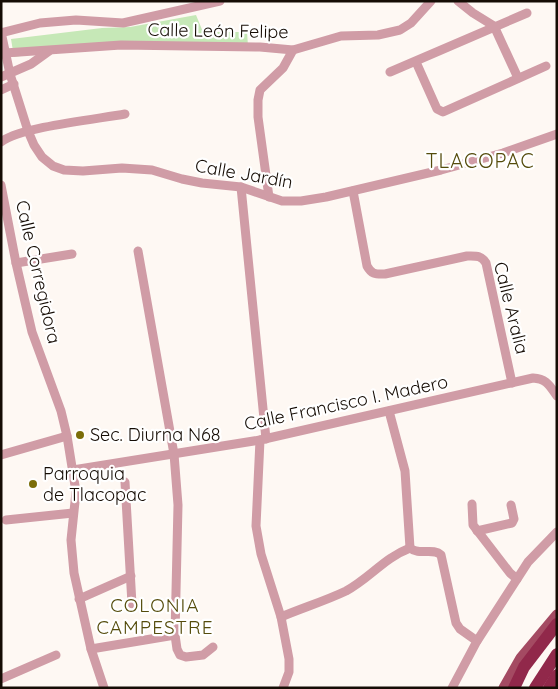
<svg xmlns="http://www.w3.org/2000/svg" width="558" height="689" font-family="Quicksand,sans-serif">
	<style>
		.green { fill: #c6e8b7 }
		.lines { fill: none; stroke-linecap: round; stroke-linejoin: round }
		.minor { stroke: #d09ca6; stroke-width: 9 }
		.major { stroke: #a44a62; stroke-width: 11 }
		.highway { stroke: #91284a; stroke-width: 12 }
		.poi-dot { fill: #7b6d09; stroke: #fff; stroke-width: 2 }
		.labels { text-anchor: middle; stroke-width: 4.5; stroke-linejoin: round; paint-order: stroke }
		.street-label { font-size: 18px; fill: #150c04; stroke: #fff }
		.poi-label { font-size: 18px; fill: #150c04; stroke: #fff; text-anchor: start }
		.neighbourhood-label { font-size: 19px; letter-spacing: 1px; fill: #554c0c; stroke: #fff }
		.quarter-label { font-size: 20px; letter-spacing: 1px; fill: #554c0c; stroke: #fff }
	</style>
	<rect width="100%" height="100%" fill="#fef8f3"/>
	<polygon class="green" points="196,15 203,32 247,32 248,46 78,48 14,57 11,39 102,28 130,27"/>
	<g class="lines">
		<g class="minor">
			<polyline points="458,1 473,13 494,26 518,78"/>
			<polyline points="1,32 10,74 28,131 34,145 42,157 53,166 64,170 83,171 122,168 152,170 182,179 202,183 241,187 282,201 301,201 326,197 441,170 503,153 557,134"/>
			<polyline points="1,33 40,23 76,20 123,23 220,1"/>
			<polyline points="5,53 121,45 260,47 293,50 341,36 378,35 400,30 411,23 431,1"/>
			<polyline points="416,62 437,109 443,112 546,66"/>
			<polyline points="390,72 527,13"/>
			<polyline points="1,77 31,64 49,51"/>
			<polyline points="1,90 14,84"/>
			<path d="M1 142C20 127 98 119 125 114"/>
			<polyline points="1,185 16,263 32,332 61,411 67,436 76,492 71,540 74,573 91,649 104,688"/>
			<polyline points="241,187 266,439"/>
			<path d="M353 191 367 266C372 275 376 274 385 274L467 256C476 256 481 255 486 263L512 383"/>
			<polyline points="269,197 258,117 258,100 260,90 283,68 293,50"/>
			<polyline points="138,251 174,454 178,505 175,635 177,649 180,655 186,657 203,655 213,647"/>
			<polyline points="16,263 72,254"/>
			<polyline points="389,411 405,471 410,548"/>
			<polyline points="260,440 256,526 261,554 281,617 289,659 289,672 283,688"/>
			<polyline points="1,455 67,436"/>
			<path d="M73 470 260 440 533 378C547 379 549 385 557 396"/>
			<polyline points="125,482 132,604"/>
			<polyline points="472,504 473,525 510,573 517,579"/>
			<polyline points="6,520 73,513"/>
			<polyline points="477,531 512,523 514,519 511,505"/>
			<path d="M410 548C419 556 433 547 441 555L456 623 460 629 477 641"/>
			<polyline points="79,599 131,576"/>
			<path d="M281 617C302 608 325 601 346 591 370 578 384 558 410 548"/>
			<polyline points="91,649 175,635"/>
			<polyline points="1,679 56,655"/>
			<polyline points="452,688 477,641 528,562 557,532"/>
		</g>
		<polyline class="major" points="504,688 521,658 557,615"/>
		<g class="highway">
			<polyline points="514,688 524,667 557,624"/>
			<polyline points="535,688 557,654"/>
			<polyline points="549,688 557,675"/>
		</g>
	</g>
	<g class="poi-dot">
		<circle cx="80" cy="435" r="5"/>
		<circle cx="33" cy="484" r="5"/>
	</g>
	<g class="labels">
		<g class="street-label">
			<text transform="translate(218 31) rotate(1)" y="6">Calle León Felipe</text>
			<text transform="translate(244 174) rotate(10)" y="6">Calle Jardín</text>
			<text transform="translate(38 272) rotate(77)" y="6">Calle Corregidora</text>
			<text transform="translate(511 308) rotate(76)" y="6">Calle Aralia</text>
			<text transform="translate(346 403) rotate(-12)" y="6">Calle Francisco I. Madero</text>
		</g>
		<g class="poi-label">
			<text x="90" y="441">Sec. Diurna N68</text>
			<text x="43" y="480">Parroquia<tspan x="43" dy="21">de Tlacopac</tspan></text>
		</g>
		<g class="neighbourhood-label">
			<text x="155" y="612">COLONIA<tspan x="155" dy="22">CAMPESTRE</tspan></text>
		</g>
		<g class="quarter-label">
			<text x="480" y="168">TLACOPAC</text>
		</g>
	</g>
	<rect width="558" height="689" fill="none" stroke="#150c04" stroke-width="5"/>
</svg>
